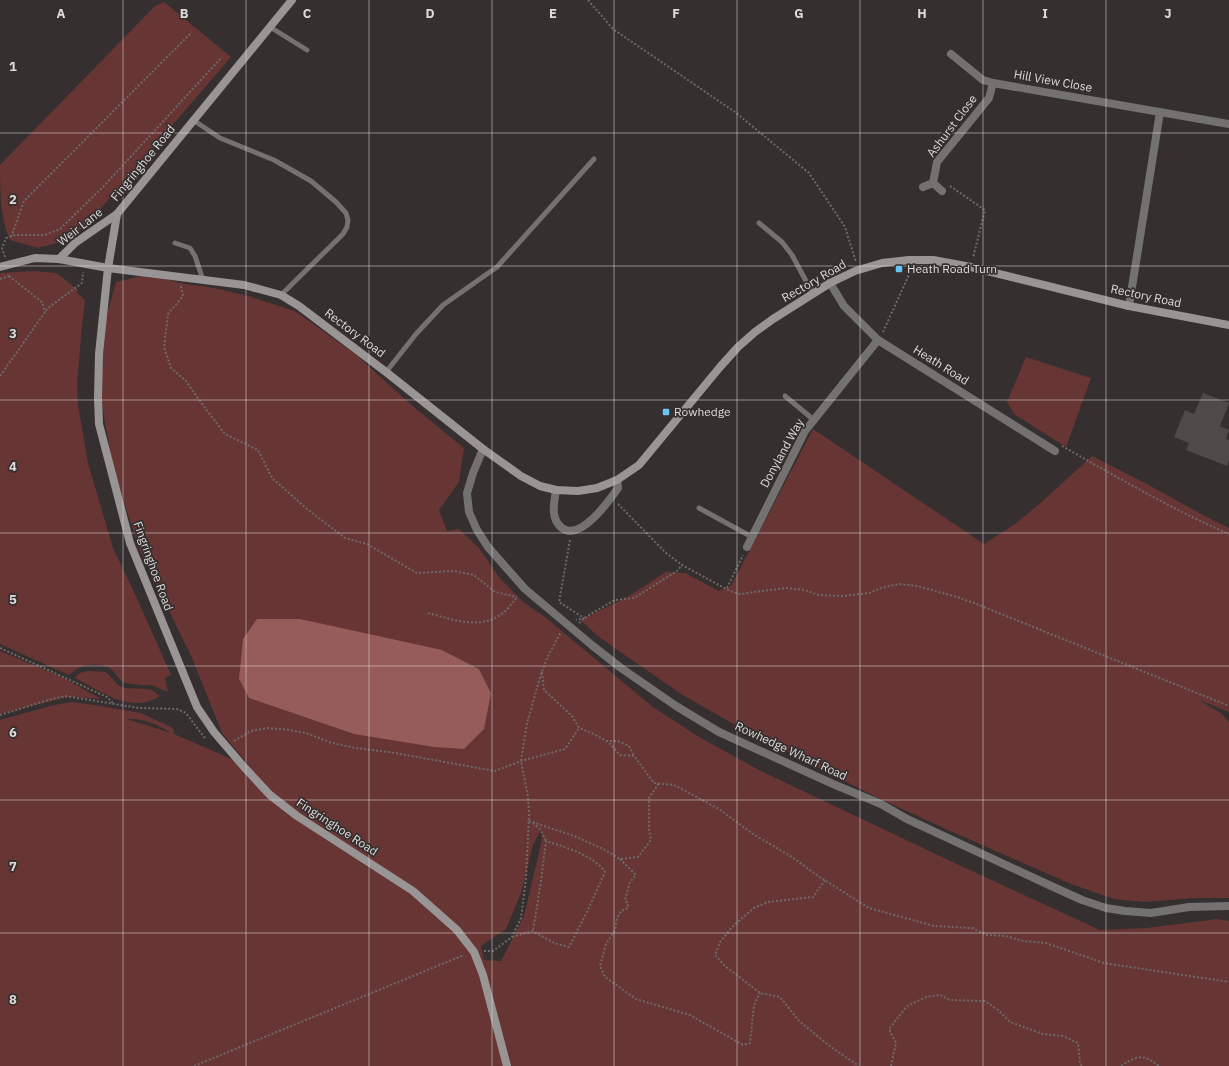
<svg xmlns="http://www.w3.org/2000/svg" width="1229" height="1066" font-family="'IBM Plex Sans',sans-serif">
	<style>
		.green { fill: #673534; fill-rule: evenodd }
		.water { fill: #965c5a }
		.building { fill: #4f4948 }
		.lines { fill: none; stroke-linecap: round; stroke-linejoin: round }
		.path { stroke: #6e6969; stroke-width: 2; stroke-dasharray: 2 2; stroke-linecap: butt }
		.lane { stroke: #747171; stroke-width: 5 }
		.street { stroke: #747171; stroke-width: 8 }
		.secondary { stroke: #9a9595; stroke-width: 8 }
		.grid { fill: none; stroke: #dfdbdb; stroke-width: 1; stroke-opacity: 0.55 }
		.poi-dot { fill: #68c4f0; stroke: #352f2f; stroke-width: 1.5 }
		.labels { text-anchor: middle; stroke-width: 3.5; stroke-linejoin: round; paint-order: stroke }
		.street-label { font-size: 12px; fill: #dfdbdb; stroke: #352f2f }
		.poi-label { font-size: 12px; fill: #dfdbdb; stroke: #352f2f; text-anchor: start }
		.grid-label { font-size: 13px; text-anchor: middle; font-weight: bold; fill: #dfdbdb; stroke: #352f2f; stroke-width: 3.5; stroke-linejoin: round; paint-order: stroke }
	</style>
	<rect width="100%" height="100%" fill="#352f2f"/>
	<g class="green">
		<path d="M164 2 231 57 85 227 60 242 38 248 10 240C0 219 0 188 0 165L155 6Z"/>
		<path d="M34 271 57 273 79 291 76 292 85 300 82 326 77 383 78 405 88 463 113 548 136 596 171 675 165 678 168 692 151 685H142L124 683C118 679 116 672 111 669 103 663 84 664 77 669 74 670 72 673 69 675L0 644V273Z"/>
		<path d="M151 274 179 283 214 288 248 296 295 311 355 354 415 408 464 448 459 482 439 510 447 531 459 529 479 548 498 576 522 601 545 617 653 707 699 737 759 770 961 866 1100 930 1147 928 1217 919 1229 921V1066H0V720L54 705 73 702 95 705 141 713 173 728 174 734 250 767 222 733 192 658 140 551 114 472 100 394 101 335 116 282ZM442 650 479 669 491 693 354 734 249 698 239 679ZM127 719C144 718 157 724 171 733ZM541 830 542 839 524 916 501 961 484 960 481 946 506 929 521 893 533 845Z"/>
		<polygon points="1026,357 1091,378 1066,447 1014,414 1007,402"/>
		<polygon points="813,429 984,544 1015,524 1043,501 1069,477 1092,456 1147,484 1203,515 1229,528 1229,712 1197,699 1221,713 1229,722 1229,898 1194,898 1145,902 1114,899 1071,884 948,830 874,796 737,726 681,694 599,637 580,620 626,598 666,572 685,573 719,591 731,586"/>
		<polygon points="0,651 64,678 101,699 73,697 63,698 0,714"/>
		<path d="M89 671 105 672 108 674 118 685 124 688 148 689 152 690 160 696C131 715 101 691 75 678L79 673Z"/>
	</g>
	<polygon class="water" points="257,619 300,619 442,650 479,669 491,693 484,729 464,749 434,747 354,734 249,698 239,679 243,639"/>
	<polygon class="building" points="1203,393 1229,403 1220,426 1229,430 1226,439 1229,440 1229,460 1227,466 1186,450 1189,443 1174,437 1185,410 1194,414"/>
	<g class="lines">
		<g class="path">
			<polyline points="588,0 613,29 735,112 809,173 845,227 856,262"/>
			<polyline points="950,186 985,210 973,258"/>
			<polyline points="11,237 24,201 192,32"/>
			<polyline points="5,257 2,248 6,238 15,235 45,235 60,229 103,187 222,57"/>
			<polyline points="9,276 42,302 45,312"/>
			<polyline points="0,279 9,276 9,275"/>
			<polyline points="181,286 183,296 168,314 164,347 171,368 186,381 205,408 225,434 258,450 272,478 307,509 345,538 367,544 417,573 454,571 474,575 495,592 517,597"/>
			<polyline points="883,332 912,268"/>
			<polyline points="0,376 48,308 82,283 83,272"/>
			<path d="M1062 446C1117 477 1171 509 1229 534"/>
			<polyline points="618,504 666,553 682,565 730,591 740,594 785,588 804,590 819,595 843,596 869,593 884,587 900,584 917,586 957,597 974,603 1229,706"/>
			<polyline points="570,540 559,602 584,618 576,620"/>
			<polyline points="727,588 743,555"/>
			<path d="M428 613C452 619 478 630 500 615 507 611 512 603 517 597"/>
			<polyline points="579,623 587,616 615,600 634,598 677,571 682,565"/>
			<polyline points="0,648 107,697 114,704"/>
			<polyline points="542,672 544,690 572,716 579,728 594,734 608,742 620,755 634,756 654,783 674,785 719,809 753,834 792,857 818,876 869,908 934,926 972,928 987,935 1006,936 1023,941 1046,943 1104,963 1229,982"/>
			<polyline points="0,715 45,701 65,696 139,708 177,709 186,713 204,737 206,738"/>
			<polyline points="234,741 251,731 268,728 290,730 306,733 332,743 355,748 389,752 495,771 521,761 565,749 579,728"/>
			<polyline points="606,741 618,741 629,746 634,756"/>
			<polyline points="529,821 574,836 603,849 620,859 638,857 651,840 649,830 649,798 659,783"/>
			<polyline points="533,823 540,829 546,841"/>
			<polyline points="620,859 636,875 630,882 625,900 628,904 628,908 621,911 617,918 615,930 606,944 600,966 605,977 636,999 690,1015 743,1045 750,1043 754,1005 760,993"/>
			<polyline points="825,880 813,897 768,902 754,908 734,925 720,942 715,955 725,966 760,993 780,997 799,1021 831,1047 859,1066"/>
			<path d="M512 937 533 931 554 943 569 947 587 912 605 872C594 855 564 847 546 841L541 881 533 931"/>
			<polyline points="484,951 493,951 512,937 521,918 526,879 529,814 528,797 521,761 527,723 541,674 548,656 561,632"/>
			<polyline points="194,1066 464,955"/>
			<polyline points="891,1066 896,1043 889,1029 907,1006 926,997 940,995 950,1000 985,1001 998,1010 1010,1022 1043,1034 1063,1036 1078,1043 1080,1064 1083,1066"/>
			<path d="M1121 1066C1137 1055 1144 1054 1159 1066"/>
		</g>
		<g class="lane">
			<polyline points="270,27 307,50"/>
			<polyline points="193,120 220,138 274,160 311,181 336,202 346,213 348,220 347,227 343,234 281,295"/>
			<polyline points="759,223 782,242 792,255 813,294"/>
			<polyline points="175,243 190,248 195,256 203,280"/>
			<polyline points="386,372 416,334 443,305 497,267 594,159"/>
			<polyline points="785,396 814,420"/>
			<polyline points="699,508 752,537"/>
		</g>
		<g class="street">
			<polyline points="951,54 983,80 993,83 1229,124"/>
			<polyline points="923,187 933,183"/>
			<polyline points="942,191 933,183 937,162 989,98 993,83"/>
			<polyline points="830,283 844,306 878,340 1055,451"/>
			<polyline points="1129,306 1160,112"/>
			<polyline points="483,449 473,473 467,493 469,512 477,530 488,547 525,589 593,646 621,668 676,706 719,732 833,784 881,804 907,819 1049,885 1082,900 1106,908 1125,911 1151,913 1189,907 1229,906"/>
			<path d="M556 490C554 503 550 519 562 528 580 542 609 501 618 488L617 480"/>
			<polyline points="747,547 805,431 878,340"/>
		</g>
		<g class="secondary">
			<polyline points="292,0 117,214 108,268 99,354 98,398 99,424 130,543 197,707 214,732 244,767 270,795 297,816 413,891 457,930 474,952 483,975 507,1066"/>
			<polyline points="59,259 75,243 117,214"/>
			<polyline points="0,267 35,258 59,259 108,268 244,285 281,295 299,306 386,372 483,449 521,476 540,486 556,490 578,491 597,488 617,480 639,465 720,367 738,347 755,332 773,319 830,283 855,271 882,263 909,260 933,260 971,267 1129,306 1229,325"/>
		</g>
	</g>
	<path class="grid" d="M123 0V1066M246 0V1066M369 0V1066M492 0V1066M614 0V1066M737 0V1066M860 0V1066M983 0V1066M1106 0V1066M0 133H1229M0 266H1229M0 400H1229M0 533H1229M0 666H1229M0 800H1229M0 933H1229"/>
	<g class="poi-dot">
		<rect x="895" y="265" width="8" height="8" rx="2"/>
		<rect x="662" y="408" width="8" height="8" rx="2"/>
	</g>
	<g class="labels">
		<g class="street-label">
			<text transform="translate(1053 81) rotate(10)" y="4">Hill View Close</text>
			<text transform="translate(952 126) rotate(-53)" y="4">Ashurst Close</text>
			<text transform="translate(143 163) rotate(-51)" y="4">Fingringhoe Road</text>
			<text transform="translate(80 227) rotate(-38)" y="4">Weir Lane</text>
			<text transform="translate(814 281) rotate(-30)" y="4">Rectory Road</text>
			<text transform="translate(1146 296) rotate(12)" y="4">Rectory Road</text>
			<text transform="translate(355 333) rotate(37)" y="4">Rectory Road</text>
			<text transform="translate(941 365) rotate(32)" y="4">Heath Road</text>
			<text transform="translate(782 453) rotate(-61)" y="4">Donyland Way</text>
			<text transform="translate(153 566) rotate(70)" y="4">Fingringhoe Road</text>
			<text transform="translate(791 751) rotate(25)" y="4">Rowhedge Wharf Road</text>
			<text transform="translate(337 827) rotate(33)" y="4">Fingringhoe Road</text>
		</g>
		<g class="poi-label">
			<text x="907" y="273">Heath Road Turn</text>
			<text x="674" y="416">Rowhedge</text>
		</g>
	</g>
	<g class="grid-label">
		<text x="61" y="18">A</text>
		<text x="184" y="18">B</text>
		<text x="307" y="18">C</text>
		<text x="430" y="18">D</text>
		<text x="553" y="18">E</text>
		<text x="676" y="18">F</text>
		<text x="799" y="18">G</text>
		<text x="922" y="18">H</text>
		<text x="1045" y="18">I</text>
		<text x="1168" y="18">J</text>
		<text x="13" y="71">1</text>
		<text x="13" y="204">2</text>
		<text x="13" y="338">3</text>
		<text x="13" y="471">4</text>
		<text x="13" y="604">5</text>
		<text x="13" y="737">6</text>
		<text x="13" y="871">7</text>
		<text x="13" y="1004">8</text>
	</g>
</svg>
